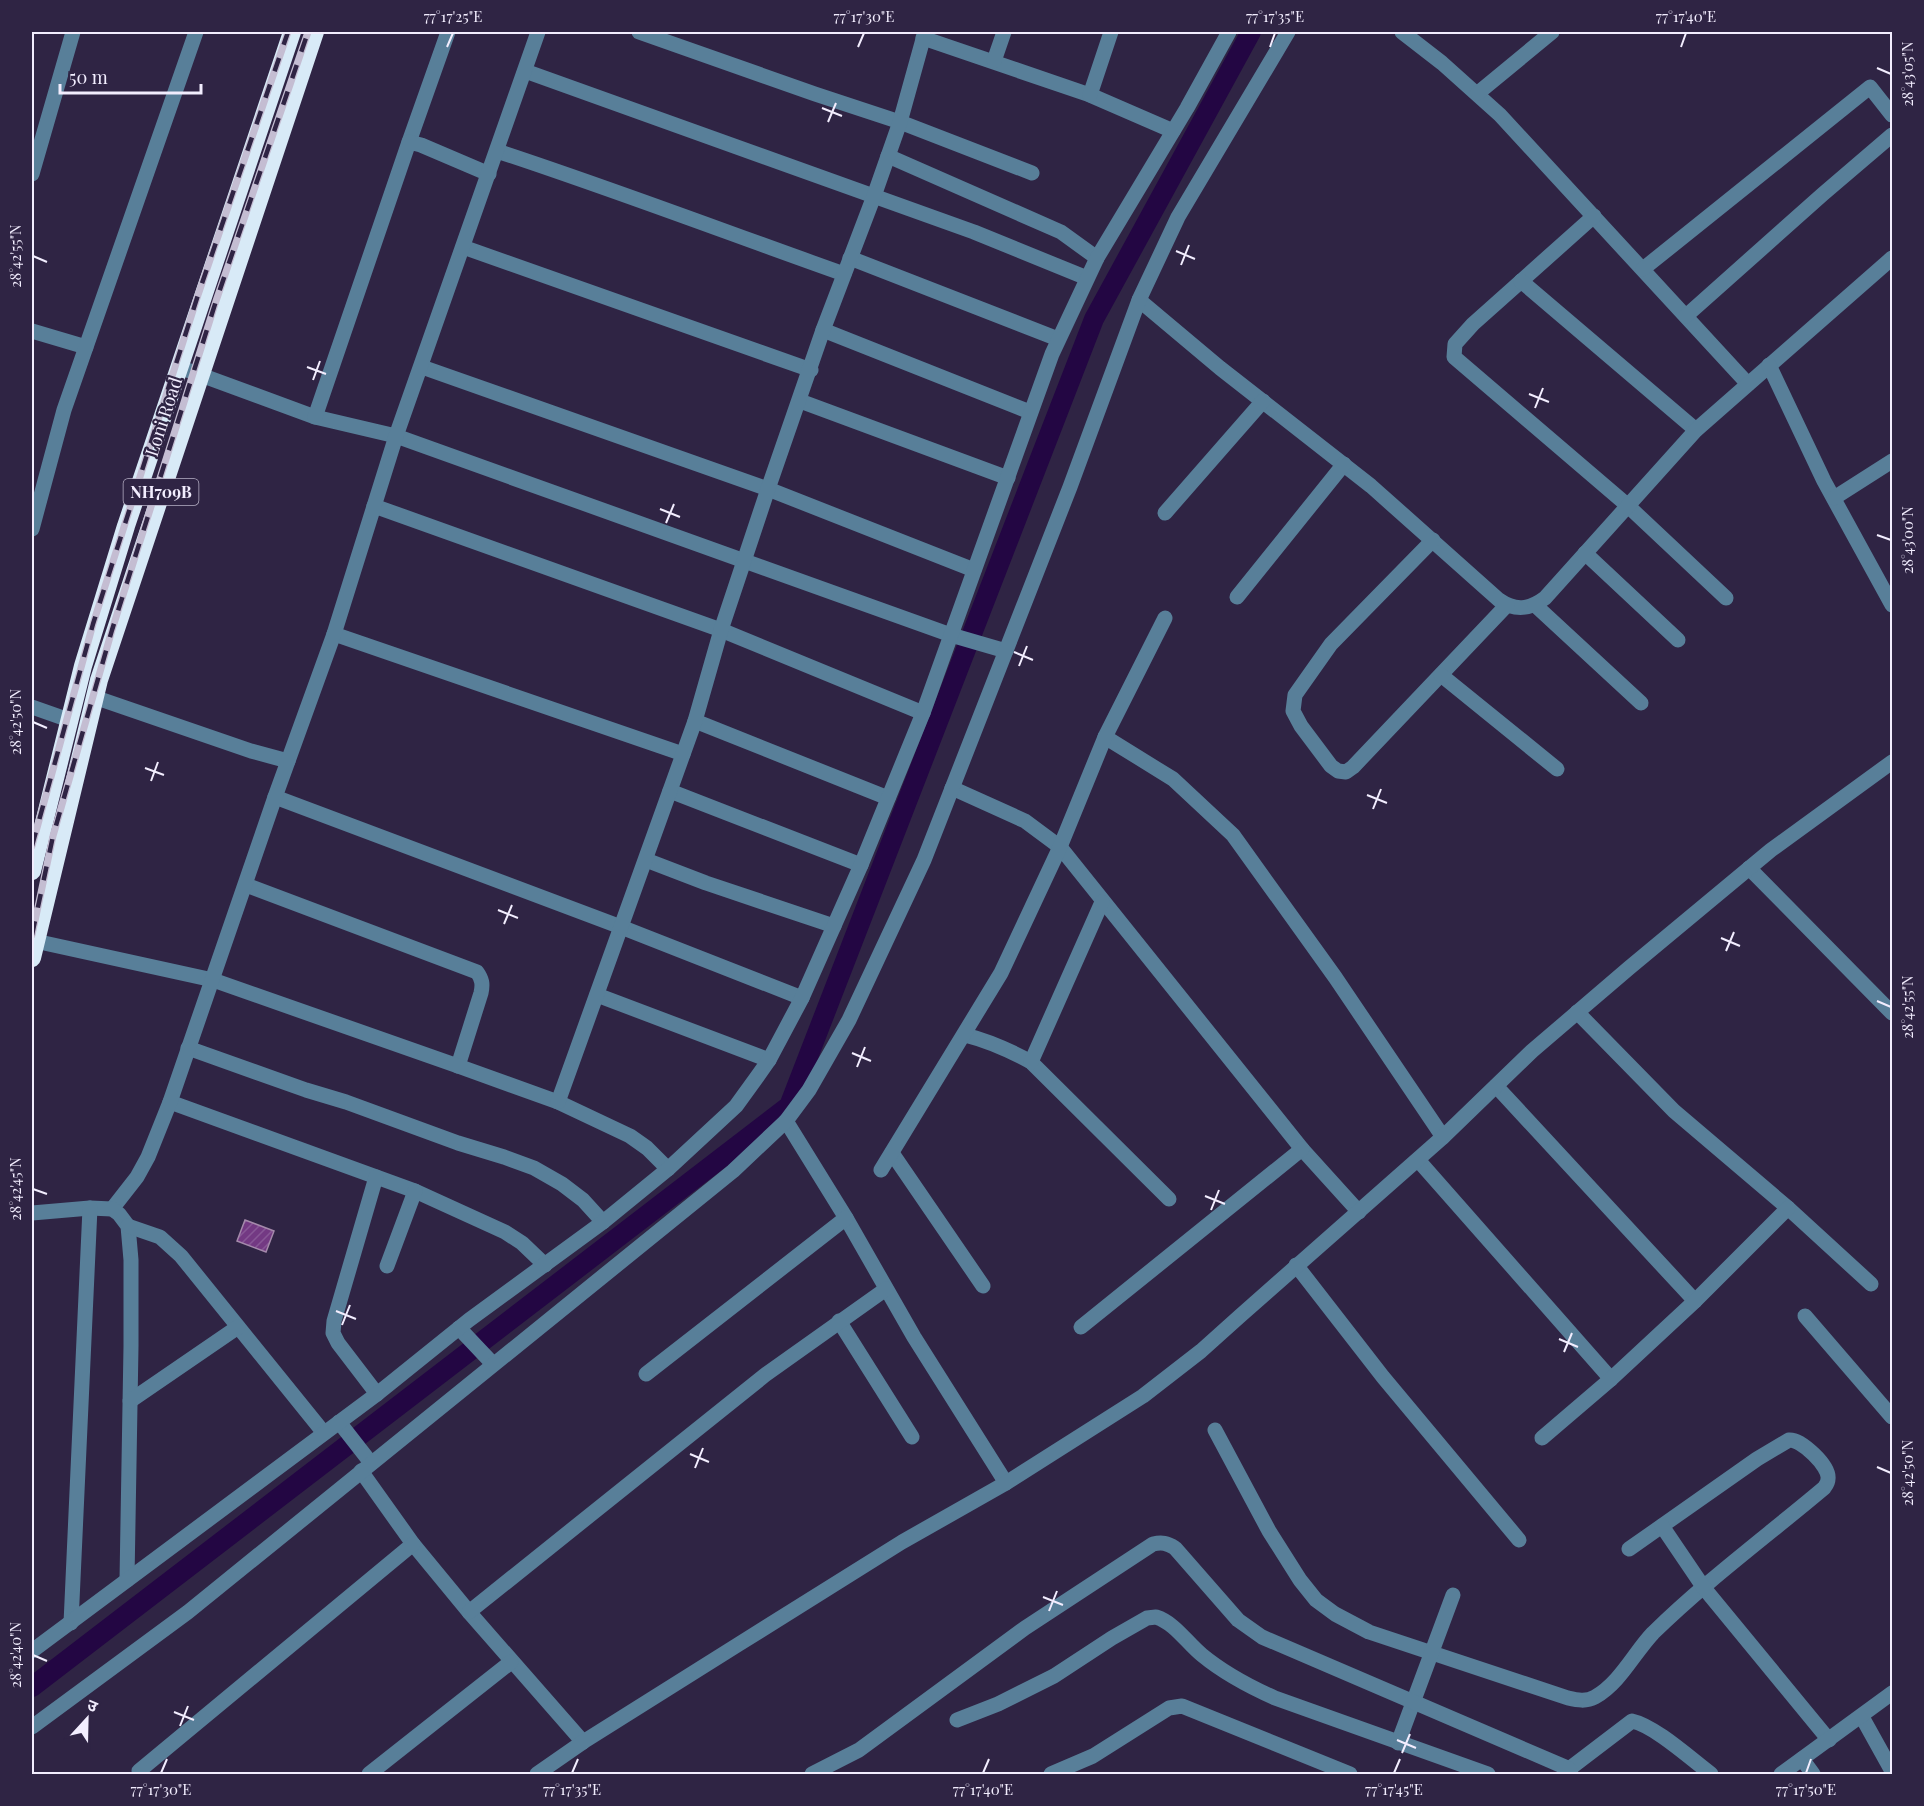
<svg xmlns="http://www.w3.org/2000/svg" width="1924" height="1806" font-family="'Playfair Display','Noto Sans Devanagari',serif">
	<style>
		.lines { fill: none; stroke-linecap: round; stroke-linejoin: round }
		.canal { stroke: #230643; stroke-width: 20 }
		.building { fill: url(#building-hatch); stroke: #a489ab; stroke-width: 1.5 }
		.minor { stroke: #587f99; stroke-width: 15 }
		.highway { stroke: #d8eaf7; stroke-width: 18 }
		.rail-casing { stroke: #c4bdd2; stroke-width: 7 }
		.rail { stroke: #2f2444; stroke-width: 4.5; stroke-dasharray: 14; stroke-linecap: butt }
		.ticks { fill: none; stroke: #f2edfe; stroke-width: 2 }
		.labels { text-anchor: middle; stroke-width: 4.5; stroke-linejoin: round; paint-order: stroke }
		.shield { fill: #2f2444; stroke: #b8b1c6; stroke-width: 1.5 }
		.shield-label { font-size: 16px; font-weight: bold; fill: #f2edfe }
		.street-label { font-size: 18px; fill: #f2edfe; stroke: #2f2444 }
		.neatline { fill: none; stroke: #f2edfe; stroke-width: 2 }
		.ticks-label { font-size: 15px; text-anchor: middle; fill: #f2edfe }
	</style>
	<defs>
		<pattern id="building-hatch" width="6" height="6" patternUnits="userSpaceOnUse" patternTransform="scale(1.5)"><rect width="6" height="6" fill="#733983"/><path d="M-1 1l2-2M0 6l6-6M5 7l2-2" fill="none" stroke="#875696"/></pattern>
	</defs>
	<rect width="100%" height="100%" fill="#2f2444"/>
	<g class="lines">
		<polyline class="canal" points="32,1687 789,1106 1094,319 1251,32"/>
	</g>
	<polygon class="building" points="245,1220 274,1231 266,1252 237,1241"/>
	<g class="lines">
		<g class="minor">
			<polyline points="639,32 815,94 900,122 1032,173"/>
			<polyline points="1402,32 1442,63 1500,115 1748,384"/>
			<polyline points="923,38 1090,95 1173,131"/>
			<polyline points="994,61 1004,32"/>
			<polyline points="525,71 974,232 1087,278"/>
			<polyline points="1478,93 1552,32"/>
			<polyline points="1090,95 1111,32"/>
			<polyline points="409,142 448,32"/>
			<path d="M497 151C613 189 728 233 844 274"/>
			<polyline points="888,156 1061,232 1097,258"/>
			<polyline points="32,174 73,32"/>
			<polyline points="1594,216 1473,324 1455,344 1454,357 1627,505 1726,598"/>
			<polyline points="463,247 811,370"/>
			<polyline points="850,258 1058,339"/>
			<polyline points="1643,269 1870,87 1892,115"/>
			<polyline points="1521,281 1696,430"/>
			<path d="M1139 300 1220 368 1371 486 1499 600C1515 611 1529 610 1545 598L1696 430 1892 258"/>
			<polyline points="1686,316 1823,194 1892,135"/>
			<polyline points="823,330 1030,412"/>
			<polyline points="32,331 86,347"/>
			<polyline points="1769,365 1824,481 1892,605"/>
			<polyline points="179,367 315,417 396,436 951,635 1006,651"/>
			<polyline points="422,367 768,489 974,570"/>
			<polyline points="800,401 1008,478"/>
			<polyline points="315,417 409,142 421,145 489,174"/>
			<polyline points="1834,498 1892,461"/>
			<polyline points="374,506 721,630 923,713"/>
			<polyline points="1165,513 1263,401"/>
			<polyline points="32,529 64,410 196,32"/>
			<polyline points="1433,540 1331,644 1295,695 1293,711 1301,726 1331,766 1338,771 1346,772 1353,767 1507,605"/>
			<polyline points="1585,553 1678,640"/>
			<polyline points="1237,597 1344,464"/>
			<polyline points="1535,605 1641,703"/>
			<polyline points="334,634 683,754"/>
			<polyline points="1441,675 1557,769"/>
			<polyline points="94,697 251,751 288,761"/>
			<polyline points="32,707 69,720"/>
			<polyline points="695,721 888,798"/>
			<polyline points="1105,737 1173,779 1233,835 1335,977 1443,1137"/>
			<polyline points="952,788 1025,821 1060,847 1302,1149 1359,1212"/>
			<polyline points="670,791 861,865"/>
			<polyline points="275,797 621,927 802,998"/>
			<polyline points="646,860 706,883 834,926"/>
			<polyline points="1749,868 1892,1013"/>
			<path d="M246 885 477 972C482 979 483 984 481 993L458 1066"/>
			<polyline points="35,941 213,980 458,1066 558,1102 630,1136 647,1148 668,1169"/>
			<polyline points="597,995 769,1060"/>
			<polyline points="1577,1012 1674,1111 1788,1208 1871,1284"/>
			<path d="M965 1035C989 1041 1009 1050 1031 1062L1169 1199"/>
			<polyline points="188,1048 306,1090 346,1102 458,1143 504,1157 534,1168 562,1184 583,1200 603,1222"/>
			<polyline points="1031,1062 1102,902"/>
			<polyline points="1496,1086 1695,1301"/>
			<polyline points="170,1102 415,1191 505,1232 522,1243 545,1265"/>
			<polyline points="558,1102 695,721 721,630 768,489 823,330 874,196 900,122 925,32"/>
			<polyline points="786,1121 846,1218 914,1337 1006,1483"/>
			<polyline points="892,1153 983,1286"/>
			<polyline points="1418,1160 1611,1379"/>
			<polyline points="881,1170 1001,973 1060,847 1105,737 1165,618"/>
			<polyline points="376,1177 334,1321 333,1333 338,1343 377,1394"/>
			<polyline points="112,1209 137,1177 148,1157 170,1102 275,797 334,634 396,436 538,32"/>
			<polyline points="32,1213 90,1208 112,1209 119,1214 128,1226 131,1260 131,1346 127,1580"/>
			<polyline points="128,1226 160,1237 181,1256 324,1433"/>
			<polyline points="1296,1265 1383,1377 1519,1540"/>
			<polyline points="387,1266 415,1191"/>
			<polyline points="1805,1316 1892,1417"/>
			<polyline points="839,1321 912,1437"/>
			<polyline points="1081,1327 1302,1149"/>
			<polyline points="459,1328 493,1364"/>
			<polyline points="646,1374 846,1218"/>
			<polyline points="130,1401 238,1327"/>
			<polyline points="339,1422 371,1463"/>
			<path d="M1215 1430 1269 1531 1300 1580 1316 1600 1335 1614 1369 1632 1568 1698C1577 1700 1586 1702 1595 1697 1620 1683 1634 1653 1653 1633 1706 1581 1767 1536 1824 1488 1826 1485 1828 1483 1828 1479 1830 1466 1801 1439 1789 1440L1757 1459 1629 1549"/>
			<polyline points="1542,1438 1611,1379 1695,1301 1788,1208"/>
			<polyline points="361,1471 413,1544 469,1612 583,1742"/>
			<polyline points="1662,1526 1704,1588 1829,1740"/>
			<polyline points="469,1612 765,1375 886,1289"/>
			<polyline points="71,1623 90,1208"/>
			<polyline points="32,1651 377,1394 469,1320 603,1222 668,1169 736,1106 757,1077 769,1060 802,998 861,865 923,713 1052,354 1097,258 1187,108 1229,32"/>
			<polyline points="1862,1717 1892,1771"/>
			<path d="M957 1720 998 1704 1054 1676 1112 1638 1147 1618 1156 1617C1175 1623 1187 1643 1202 1655 1225 1674 1248 1686 1275 1698L1488 1774"/>
			<polyline points="32,1727 188,1612 733,1171 786,1121 809,1090 849,1020 924,860 1070,487 1139,300 1178,217 1288,32"/>
			<polyline points="1398,1743 1453,1595"/>
			<polyline points="1802,1759 1813,1774"/>
			<path d="M1569 1769 1632 1721C1655 1726 1691 1759 1711 1774"/>
			<polyline points="139,1771 413,1544"/>
			<polyline points="369,1774 511,1662"/>
			<polyline points="537,1774 583,1742 739,1644 902,1542 1006,1483 1143,1396 1201,1351 1240,1316 1443,1137 1532,1051 1629,968 1771,850 1892,762"/>
			<path d="M812 1774 859 1750 1025 1628 1153 1544C1162 1542 1167 1543 1175 1548L1238 1620 1262 1637 1565 1767 1569 1769 1571 1774"/>
			<polyline points="1051,1774 1093,1756 1169,1708 1182,1706 1350,1774"/>
			<polyline points="1781,1774 1892,1693"/>
		</g>
		<g class="highway">
			<polyline points="32,871 83,666 126,526 292,32"/>
			<polyline points="32,958 99,680 315,32"/>
		</g>
		<defs>
			<g id="rail">
				<polyline points="32,846 93,624 198,295 288,32"/>
				<polyline points="32,935 53,836 112,630 216,301 308,32"/>
			</g>
		</defs>
		<use href="#rail" class="rail-casing"/>
		<use href="#rail" class="rail"/>
	</g>
	<path class="ticks" d="M447 47 453 33M858 47 864 33M1270 47 1275 33M1681 47 1686 33M1877 68 1891 74M822 108 842 116M828 122 836 103M1176 251 1195 259M33 256 47 262M1181 265 1189 245M307 367 326 374M313 380 320 361M1529 394 1549 402M1535 408 1543 388M660 509 680 517M666 523 674 504M1877 535 1891 540M1014 652 1033 660M1019 666 1027 646M33 722 47 728M145 768 164 775M151 781 158 762M1367 795 1387 803M1373 809 1381 789M498 910 518 918M504 924 512 905M1721 938 1740 946M1726 951 1734 932M1877 1001 1891 1007M852 1053 871 1061M857 1067 865 1047M33 1189 47 1194M1205 1196 1225 1204M1211 1210 1219 1190M336 1311 356 1319M342 1325 350 1305M1559 1339 1578 1347M1564 1352 1572 1333M690 1454 709 1462M1877 1467 1891 1473M695 1468 703 1448M1043 1597 1063 1605M1049 1611 1057 1591M33 1655 47 1661M174 1712 194 1720M180 1726 188 1706M1397 1740 1416 1748M1402 1753 1410 1734M161 1773 167 1759M572 1773 578 1759M983 1773 989 1759M1394 1773 1400 1759M1806 1773 1811 1759"/>
	<g class="labels">
		<rect class="shield" x="123.5" y="479" width="75" height="26" rx="4.5"/>
		<g class="shield-label">
			<text x="161" y="498">NH709B</text>
		</g>
		<g class="street-label">
			<text transform="translate(164 417) rotate(-72)" y="6">Loni Road</text>
		</g>
	</g>
	<rect width="1924" height="1806" fill="none" stroke="#2f2444" stroke-width="66"/>
	<g transform="translate(87 1719) rotate(22)" stroke="#2f2444" stroke-width="4.5" paint-order="stroke">
	<path d="M0-4.5L10 22L0 15L-10 22Z" fill="#f2edfe"/>
	<text y="-9" font-size="16" font-weight="bold" text-anchor="middle" fill="#f2edfe">उ</text>
	</g>
	<path d="M60 84v9h141v-9" fill="none" stroke="#f2edfe" stroke-width="3"/>
	<text x="69" y="84" font-size="18" fill="#f2edfe" stroke="#2f2444" stroke-width="4.5" paint-order="stroke">50 m</text>
	<rect x="33" y="33" width="1858" height="1740" class="neatline"/>
	<g class="ticks-label">
		<text x="453" y="22">77°17'25"E</text>
		<text x="864" y="22">77°17'30"E</text>
		<text x="1275" y="22">77°17'35"E</text>
		<text x="1686" y="22">77°17'40"E</text>
		<text transform="translate(1908 74) rotate(-90)" y="5">28°43'05"N</text>
		<text transform="translate(16 256) rotate(-90)" y="5">28°42'55"N</text>
		<text transform="translate(1908 540) rotate(-90)" y="5">28°43'00"N</text>
		<text transform="translate(16 722) rotate(-90)" y="5">28°42'50"N</text>
		<text transform="translate(1908 1007) rotate(-90)" y="5">28°42'55"N</text>
		<text transform="translate(16 1189) rotate(-90)" y="5">28°42'45"N</text>
		<text transform="translate(1908 1473) rotate(-90)" y="5">28°42'50"N</text>
		<text transform="translate(16 1655) rotate(-90)" y="5">28°42'40"N</text>
		<text x="161" y="1795">77°17'30"E</text>
		<text x="572" y="1795">77°17'35"E</text>
		<text x="983" y="1795">77°17'40"E</text>
		<text x="1394" y="1795">77°17'45"E</text>
		<text x="1806" y="1795">77°17'50"E</text>
	</g>
</svg>
